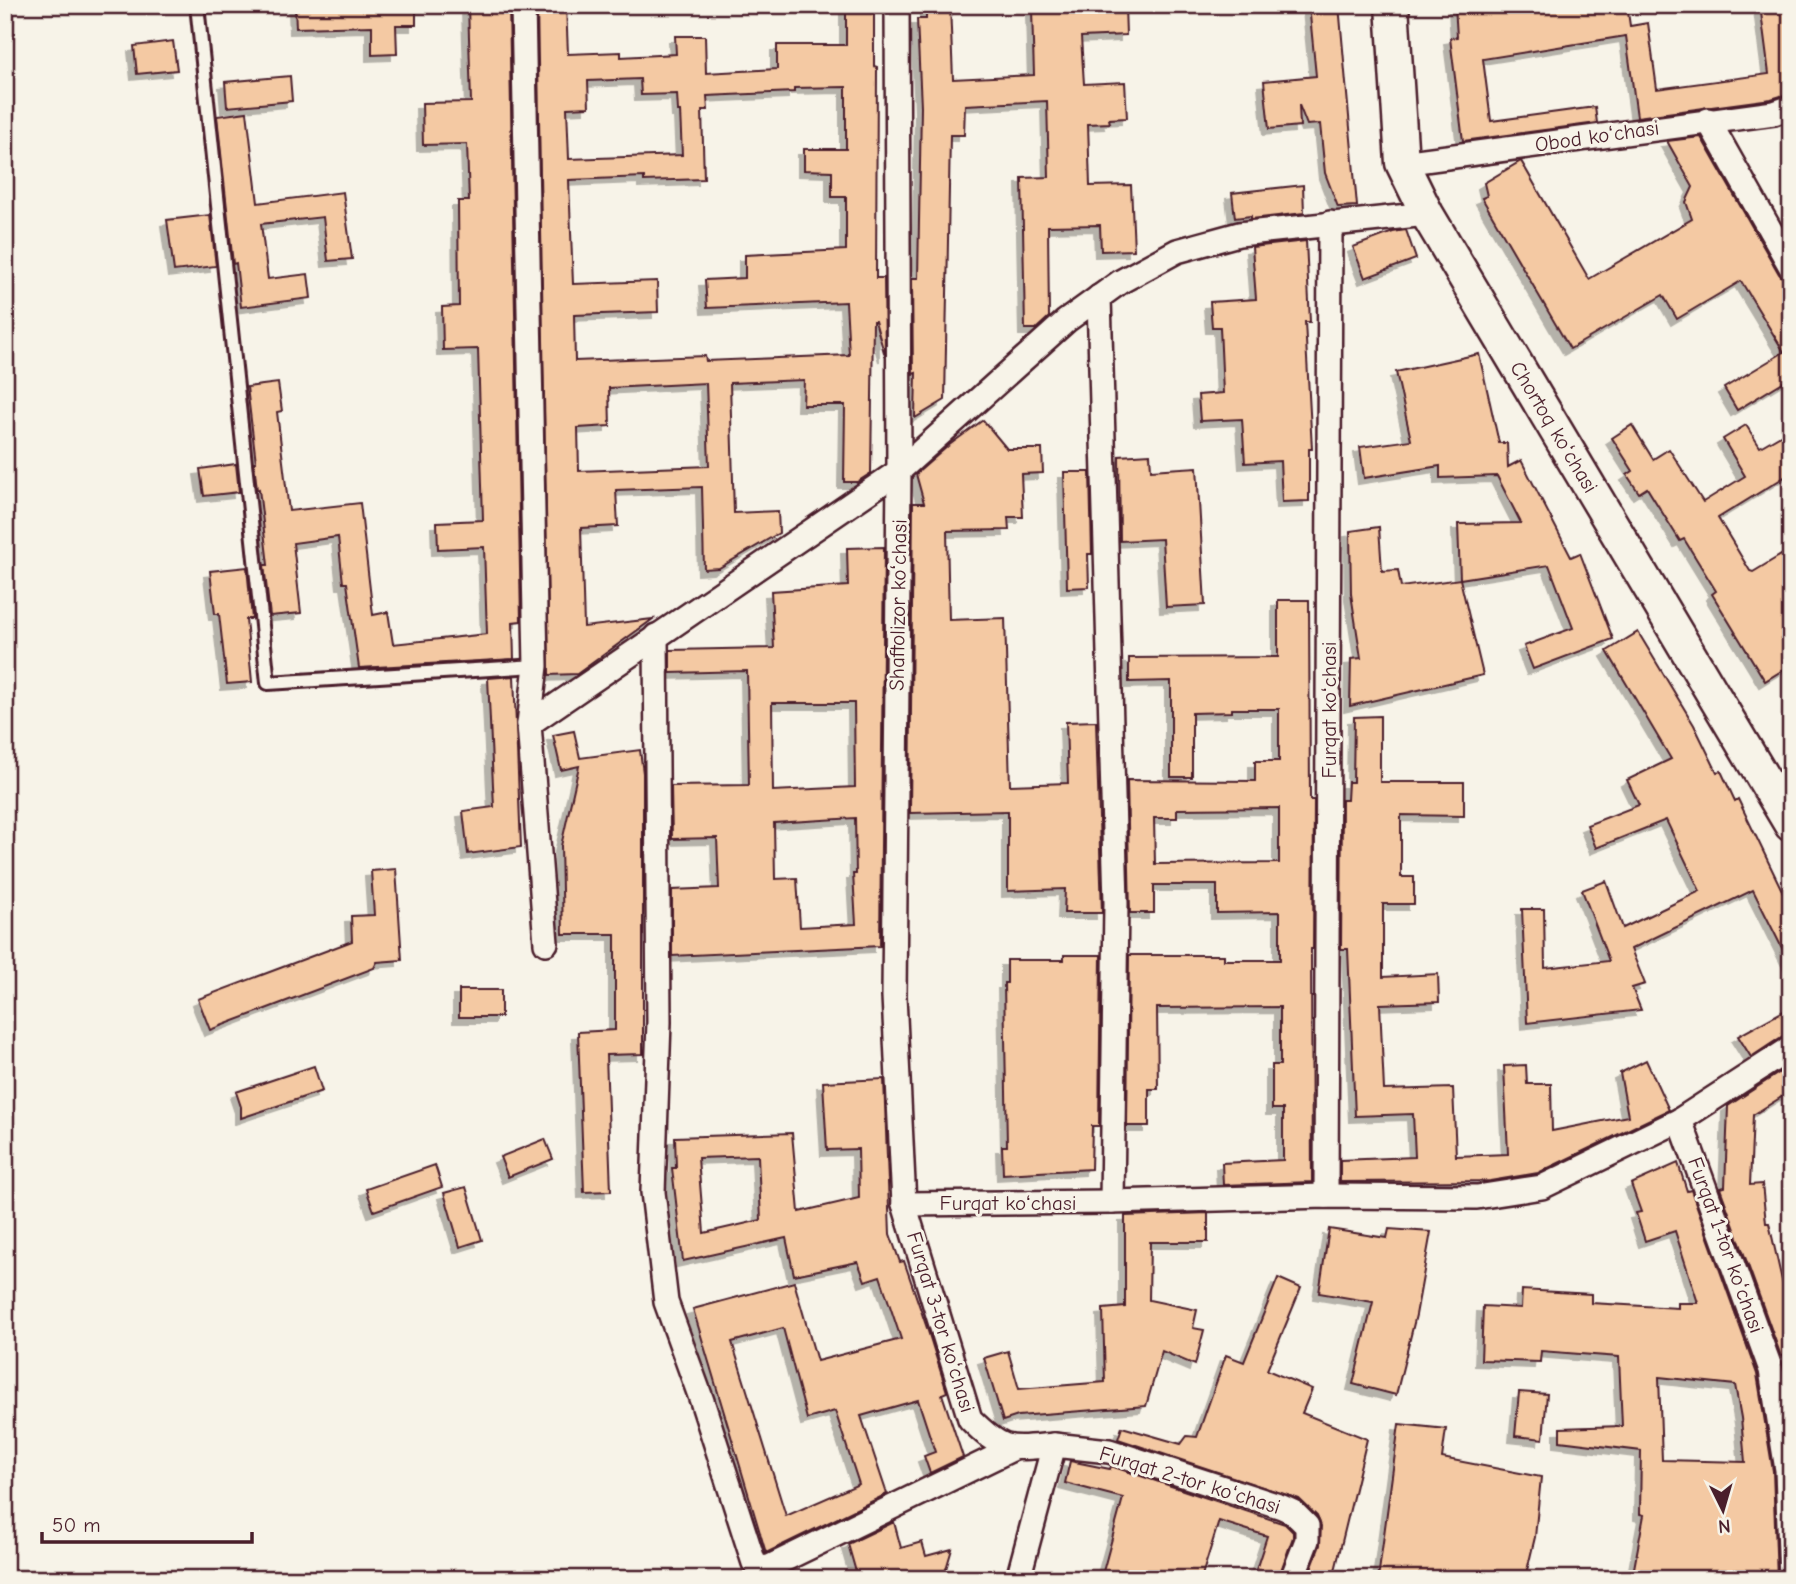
<svg xmlns="http://www.w3.org/2000/svg" width="1796" height="1584" font-family="'Comic Neue',sans-serif">
	<style>
		.building { fill: #f4c9a3; stroke: #4a1f2b; stroke-width: 2; fill-rule: evenodd; filter: url(#shadow) }
		.lines { fill: none; stroke-linecap: round; stroke-linejoin: round }
		.lane-casing { stroke: #4a1f2b; stroke-width: 18 }
		.street-casing { stroke: #4a1f2b; stroke-width: 28 }
		.secondary-casing { stroke: #4a1f2b; stroke-width: 37 }
		.lane { stroke: #f7f3e8; stroke-width: 12 }
		.street { stroke: #f7f3e8; stroke-width: 23 }
		.secondary { stroke: #f7f3e8; stroke-width: 32 }
		.labels { text-anchor: middle; stroke-width: 6; stroke-linejoin: round; paint-order: stroke }
		.street-label { font-size: 21px; fill: #4a1f2b; stroke: #f7f3e8 }
	</style>
	<defs>
		<filter id="shadow"><feDropShadow dx="-6" dy="6" stdDeviation="0" flood-color="#0004"/></filter>
	</defs>
	<rect width="100%" height="100%" fill="#f7f3e8"/>
	<filter id="ink" filterUnits="userSpaceOnUse"><feTurbulence type="fractalNoise" baseFrequency=".0143" numOctaves="2"/><feDisplacementMap in="SourceGraphic" scale="14" xChannelSelector="R" yChannelSelector="G"/><feConvolveMatrix kernelMatrix="1 2 1 2 8 2 1 2 1" color-interpolation-filters="sRGB"/></filter>
	<g filter="url(#ink)">
		<g class="building">
			<polygon points="416,5 416,25 396,25 397,54 372,55 372,26 296,28 295,6"/>
			<polygon points="468,5 509,5 521,621 513,622 514,659 359,668 347,583 343,583 338,537 293,543 301,613 270,616 264,565 268,565 259,489 257,490 254,462 256,462 247,387 278,383 282,411 277,412 289,511 360,503 373,615 388,612 393,644 487,634 484,547 438,549 437,522 483,520 478,349 443,350 442,307 459,306 458,201 469,201 467,144 423,145 422,103 471,102"/>
			<path d="M537 5H566L568 54 621 52V57L676 54 675 36H705L706 73 777 69V45H846V5H874V66L877 67 876 278H884L885 356 875 321H873L871 473 857 482H844L845 405H803L804 380 730 383 734 513 778 511 779 533 719 568 704 569 702 487 616 490 618 526 581 528 584 627 653 619 577 674 549 675ZM640 79 641 95 677 94 678 111H680L682 155 569 159 567 108 589 107 588 81ZM846 87V149H804V170L832 171V197H846V250L745 255V278L705 280 707 308 846 302 849 355 706 361 705 356 575 361 574 315 658 312 657 281 573 284 569 180 644 177V181L704 179 702 110H708L707 96 794 92V88ZM706 383 709 466 579 471 578 428 610 426 609 388Z"/>
			<polygon points="926,5 950,5 953,79 1034,75 1032,10 1125,6 1126,35 1081,37 1084,84 1125,82 1127,118 1109,119 1110,123 1088,124 1090,186 1131,185 1134,250 1101,251 1100,225 1048,226 1049,317 1036,329 1025,329 1022,178 1049,177 1047,101 965,105 964,135 950,135 945,400 915,418 916,373 913,374 912,278 918,278 921,107 917,19 926,19"/>
			<polygon points="1309,5 1339,5 1357,206 1338,207 1325,173 1320,124 1307,125 1299,105 1300,126 1269,129 1264,81 1316,76"/>
			<polygon points="1455,5 1482,5 1482,11 1513,5 1627,5 1630,26 1648,23 1657,89 1769,74 1760,5 1791,5 1791,93 1771,99 1637,117 1626,36 1483,59 1491,121 1595,107 1597,123 1463,141 1450,38 1457,37"/>
			<polygon points="173,41 177,70 137,74 134,46"/>
			<polygon points="290,76 292,101 227,107 225,82"/>
			<polygon points="247,112 258,203 343,192 352,259 328,261 323,217 261,224 268,279 308,274 311,298 241,307 236,263 233,264 217,116"/>
			<polygon points="1701,137 1779,274 1791,287 1791,377 1737,410 1724,388 1784,352 1741,281 1677,319 1663,295 1570,349 1482,198 1487,196 1484,183 1521,161 1589,279 1692,219 1686,202 1693,187 1667,141"/>
			<polygon points="1303,185 1304,213 1251,219 1251,216 1235,218 1232,193"/>
			<polygon points="210,215 216,266 174,271 167,220"/>
			<polygon points="1406,230 1416,259 1365,278 1353,247 1393,232"/>
			<polygon points="1306,241 1310,322 1305,322 1312,449 1309,449 1309,501 1282,502 1280,461 1245,463 1242,419 1200,421 1198,395 1223,393 1220,327 1212,327 1210,302 1256,299 1252,247"/>
			<polygon points="1479,354 1499,443 1507,443 1508,467 1521,460 1571,557 1580,553 1613,639 1533,669 1524,646 1573,628 1549,565 1460,579 1458,524 1521,523 1497,476 1440,478 1440,466 1364,478 1360,447 1411,440 1396,372"/>
			<polygon points="983,420 1007,449 1042,449 1043,473 1021,474 1023,517 1008,517 1009,530 947,531 949,620 1005,618 1010,785 1068,783 1066,722 1096,721 1102,913 1064,913 1065,889 1008,891 1008,811 910,813 913,503 924,503 916,474 948,446"/>
			<polygon points="1632,425 1653,459 1669,449 1703,502 1745,476 1723,439 1746,425 1760,447 1791,429 1791,473 1718,518 1750,571 1753,572 1791,549 1791,665 1765,681 1712,594 1716,591 1684,539 1680,541 1647,488 1639,493 1627,475 1633,471 1612,438"/>
			<polygon points="1150,454 1151,470 1197,467 1205,605 1166,607 1162,539 1120,541 1119,456"/>
			<polygon points="236,464 239,492 204,496 200,469"/>
			<polygon points="1064,472 1090,472 1092,554 1088,554 1089,587 1067,588"/>
			<polygon points="1379,527 1382,571 1398,570 1401,587 1460,579 1483,675 1350,706 1351,659 1361,658 1351,594 1350,531"/>
			<path d="M884 547 880 946 672 956V890L719 888 717 838 672 839 671 786 749 785 747 671 670 673V650L774 648 771 591 848 586 847 548ZM772 703H854L855 787 773 791ZM855 818 856 874H853L856 924 800 927 797 878 775 879 774 823Z"/>
			<polygon points="247,567 252,619 246,619 252,682 227,684 219,614 215,614 210,571"/>
			<path d="M1278 600H1309L1310 800H1314L1313 949H1311L1312 1182 1223 1185 1222 1163 1283 1160V1109H1272V1065H1280V1007L1157 1008 1158 1089H1149V1126H1127L1129 955H1224V960H1280V912L1217 913V885H1154V913H1130L1127 780 1255 781V761H1279V709H1232V712L1192 713V777H1171V681L1129 682V658L1278 657ZM1279 808V863L1155 864 1154 818H1177V809Z"/>
			<polygon points="1638,632 1694,725 1717,772 1721,771 1735,801 1738,799 1791,909 1791,966 1753,890 1631,949 1645,984 1632,988 1641,1010 1527,1023 1522,909 1544,909 1545,968 1609,961 1582,890 1606,881 1623,928 1700,891 1666,820 1596,848 1587,825 1639,805 1627,780 1671,759 1607,651"/>
			<polygon points="514,676 521,847 468,854 463,811 494,807 488,678"/>
			<polygon points="1380,716 1380,782 1464,782 1464,816 1401,815 1401,877 1414,877 1414,904 1383,904 1383,977 1438,974 1439,1002 1380,1004 1384,1090 1453,1088 1456,1156 1508,1154 1504,1066 1526,1065 1527,1084 1551,1084 1552,1131 1628,1116 1620,1073 1646,1060 1669,1110 1538,1173 1490,1181 1340,1182 1340,1160 1415,1157 1413,1114 1355,1116 1348,949 1341,949 1342,800 1347,800 1348,782 1353,782 1354,717"/>
			<polygon points="574,731 580,758 640,750 643,773 643,1054 606,1055 611,1191 584,1192 578,1032 615,1030 615,934 563,934 561,846 579,766 561,770 553,735"/>
			<polygon points="396,869 402,960 377,962 374,968 210,1030 198,999 352,941 351,916 374,915 371,871"/>
			<polygon points="1064,955 1101,955 1099,1126 1092,1126 1091,1169 1003,1174 1002,1146 1007,1146 1004,983 1007,983 1007,960 1064,960"/>
			<rect x="459" y="990" width="42" height="27"/>
			<polygon points="1791,1007 1791,1034 1783,1036 1751,1057 1738,1036"/>
			<polygon points="1791,1065 1791,1091 1753,1115 1750,1185 1762,1184 1766,1223 1769,1223 1788,1307 1791,1306 1791,1354 1781,1356 1720,1188 1725,1187 1728,1106"/>
			<polygon points="314,1066 322,1091 241,1118 241,1107 236,1092"/>
			<path d="M884 1079 890 1234 900 1262 904 1261 928 1331 947 1392 942 1394 963 1457 930 1473 924 1456 935 1452 918 1400 861 1416 887 1494 766 1553 693 1309 794 1282 817 1361 901 1339 880 1276 865 1281 858 1262 794 1275 786 1238 683 1261 672 1168H676L675 1137 792 1133 799 1212 859 1198 858 1149 827 1150 823 1082ZM758 1156 761 1220 704 1233 698 1158ZM783 1328 807 1419 835 1411 859 1484 786 1516 732 1342Z"/>
			<polygon points="545,1139 553,1159 508,1177 500,1157"/>
			<path d="M1678 1163 1687 1191 1691 1190 1757 1374 1773 1471 1777 1579H1632L1644 1515 1640 1514 1641 1451 1560 1441V1428L1622 1426 1619 1357 1541 1351 1540 1362 1481 1360 1483 1306 1521 1308 1522 1290 1591 1294V1303L1678 1308V1303H1698L1675 1231 1645 1241 1636 1213 1641 1212 1631 1184ZM1659 1377 1735 1385 1741 1418 1745 1462 1662 1460Z"/>
			<polygon points="435,1165 442,1187 374,1211 366,1189"/>
			<polygon points="466,1187 482,1240 460,1247 444,1193"/>
			<polygon points="1208,1213 1208,1242 1150,1242 1149,1300 1197,1310 1193,1328 1204,1330 1195,1365 1162,1351 1146,1406 1018,1416 1003,1421 984,1358 1008,1351 1019,1389 1105,1382 1103,1309 1125,1307 1125,1216"/>
			<polygon points="1329,1229 1387,1238 1389,1229 1431,1232 1416,1315 1396,1395 1353,1384 1373,1302 1319,1293"/>
			<polygon points="1278,1278 1301,1288 1267,1370 1312,1389 1302,1413 1367,1439 1333,1579 1307,1579 1320,1545 1321,1526 1317,1516 1299,1499 1118,1439 1122,1427 1181,1444 1187,1436 1197,1437 1226,1355 1244,1362"/>
			<polygon points="1519,1392 1547,1394 1543,1439 1515,1436"/>
			<polygon points="1399,1424 1446,1429 1442,1458 1541,1477 1535,1537 1525,1579 1378,1579"/>
			<polygon points="1070,1461 1110,1469 1111,1466 1285,1524 1293,1532 1293,1537 1278,1579 1253,1579 1267,1536 1219,1521 1201,1579 1101,1579 1123,1498 1065,1483"/>
			<polygon points="894,1522 901,1548 922,1542 926,1556 952,1549 943,1579 858,1579 848,1544"/>
		</g>
		<g class="lines">
			<defs>
				<polyline id="lane" points="197,5 268,683 536,666"/>
				<g id="street">
					<polyline points="523,5 536,666 529,724 899,471 1066,321 1120,282 1177,251 1239,234 1427,214"/>
					<path d="M897 5 899 471 894 996 904 1204 970 1419C1004 1453 1009 1449 1054 1445L1018 1579"/>
					<polyline points="1708,120 1791,267"/>
					<polyline points="1402,163 1774,113 1791,107"/>
					<polyline points="1099,297 1116,903 1112,1202"/>
					<polyline points="656,636 659,1022 653,1192 666,1302 702,1401 754,1563 762,1568 769,1567 1014,1448"/>
					<polyline points="529,724 546,943"/>
					<polyline points="1680,1120 1771,1370 1787,1470 1791,1579"/>
					<polyline points="1326,1196 1330,223"/>
					<polyline points="904,1204 1112,1202 1326,1196 1477,1197 1542,1187 1680,1120 1791,1048"/>
					<polyline points="1054,1445 1109,1451 1282,1507 1293,1512 1307,1526 1307,1540 1292,1579"/>
				</g>
				<polyline id="secondary" points="1392,5 1402,163 1427,214 1791,825"/>
			</defs>
			<use href="#lane" class="lane-casing"/>
			<use href="#street" class="street-casing"/>
			<use href="#secondary" class="secondary-casing"/>
			<use href="#lane" class="lane"/>
			<use href="#street" class="street"/>
			<use href="#secondary" class="secondary"/>
		</g>
	</g>
	<g class="labels">
		<g class="street-label">
			<text transform="translate(1597 136) rotate(-8)" y="7">Obod koʻchasi</text>
			<text transform="translate(1554 427) rotate(59)" y="7">Chortoq koʻchasi</text>
			<text transform="translate(898 605) rotate(-89)" y="7">Shaftolizor koʻchasi</text>
			<text transform="translate(1329 710) rotate(-90)" y="7">Furqat koʻchasi</text>
			<text x="1008" y="1210">Furqat koʻchasi</text>
			<text transform="translate(1726 1245) rotate(70)" y="7">Furqat 1-tor koʻchasi</text>
			<text transform="translate(941 1322) rotate(73)" y="7">Furqat 3-tor koʻchasi</text>
			<text transform="translate(1190 1480) rotate(17)" y="7">Furqat 2-tor koʻchasi</text>
		</g>
	</g>
	<rect width="1796" height="1584" fill="none" stroke="#f7f3e8" stroke-width="28"/>
	<rect x="14" y="14" width="1768" height="1556" fill="none" stroke="#4a1f2b" stroke-width="2.5" filter="url(#ink)"/>
	<g transform="translate(1723 1510) rotate(175)" stroke="#f7f3e8" stroke-width="5" paint-order="stroke">
	<path d="M0-5L12 26L0 18L-12 26Z" fill="#4a1f2b"/>
	<text y="-10" font-size="19" font-weight="bold" text-anchor="middle" fill="#4a1f2b">N</text>
	</g>
	<path d="M42 1532v10h210v-10" fill="none" stroke="#4a1f2b" stroke-width="3.5"/>
	<text x="52" y="1532" font-size="21" fill="#4a1f2b" stroke="#f7f3e8" stroke-width="5" paint-order="stroke">50 m</text>
</svg>
